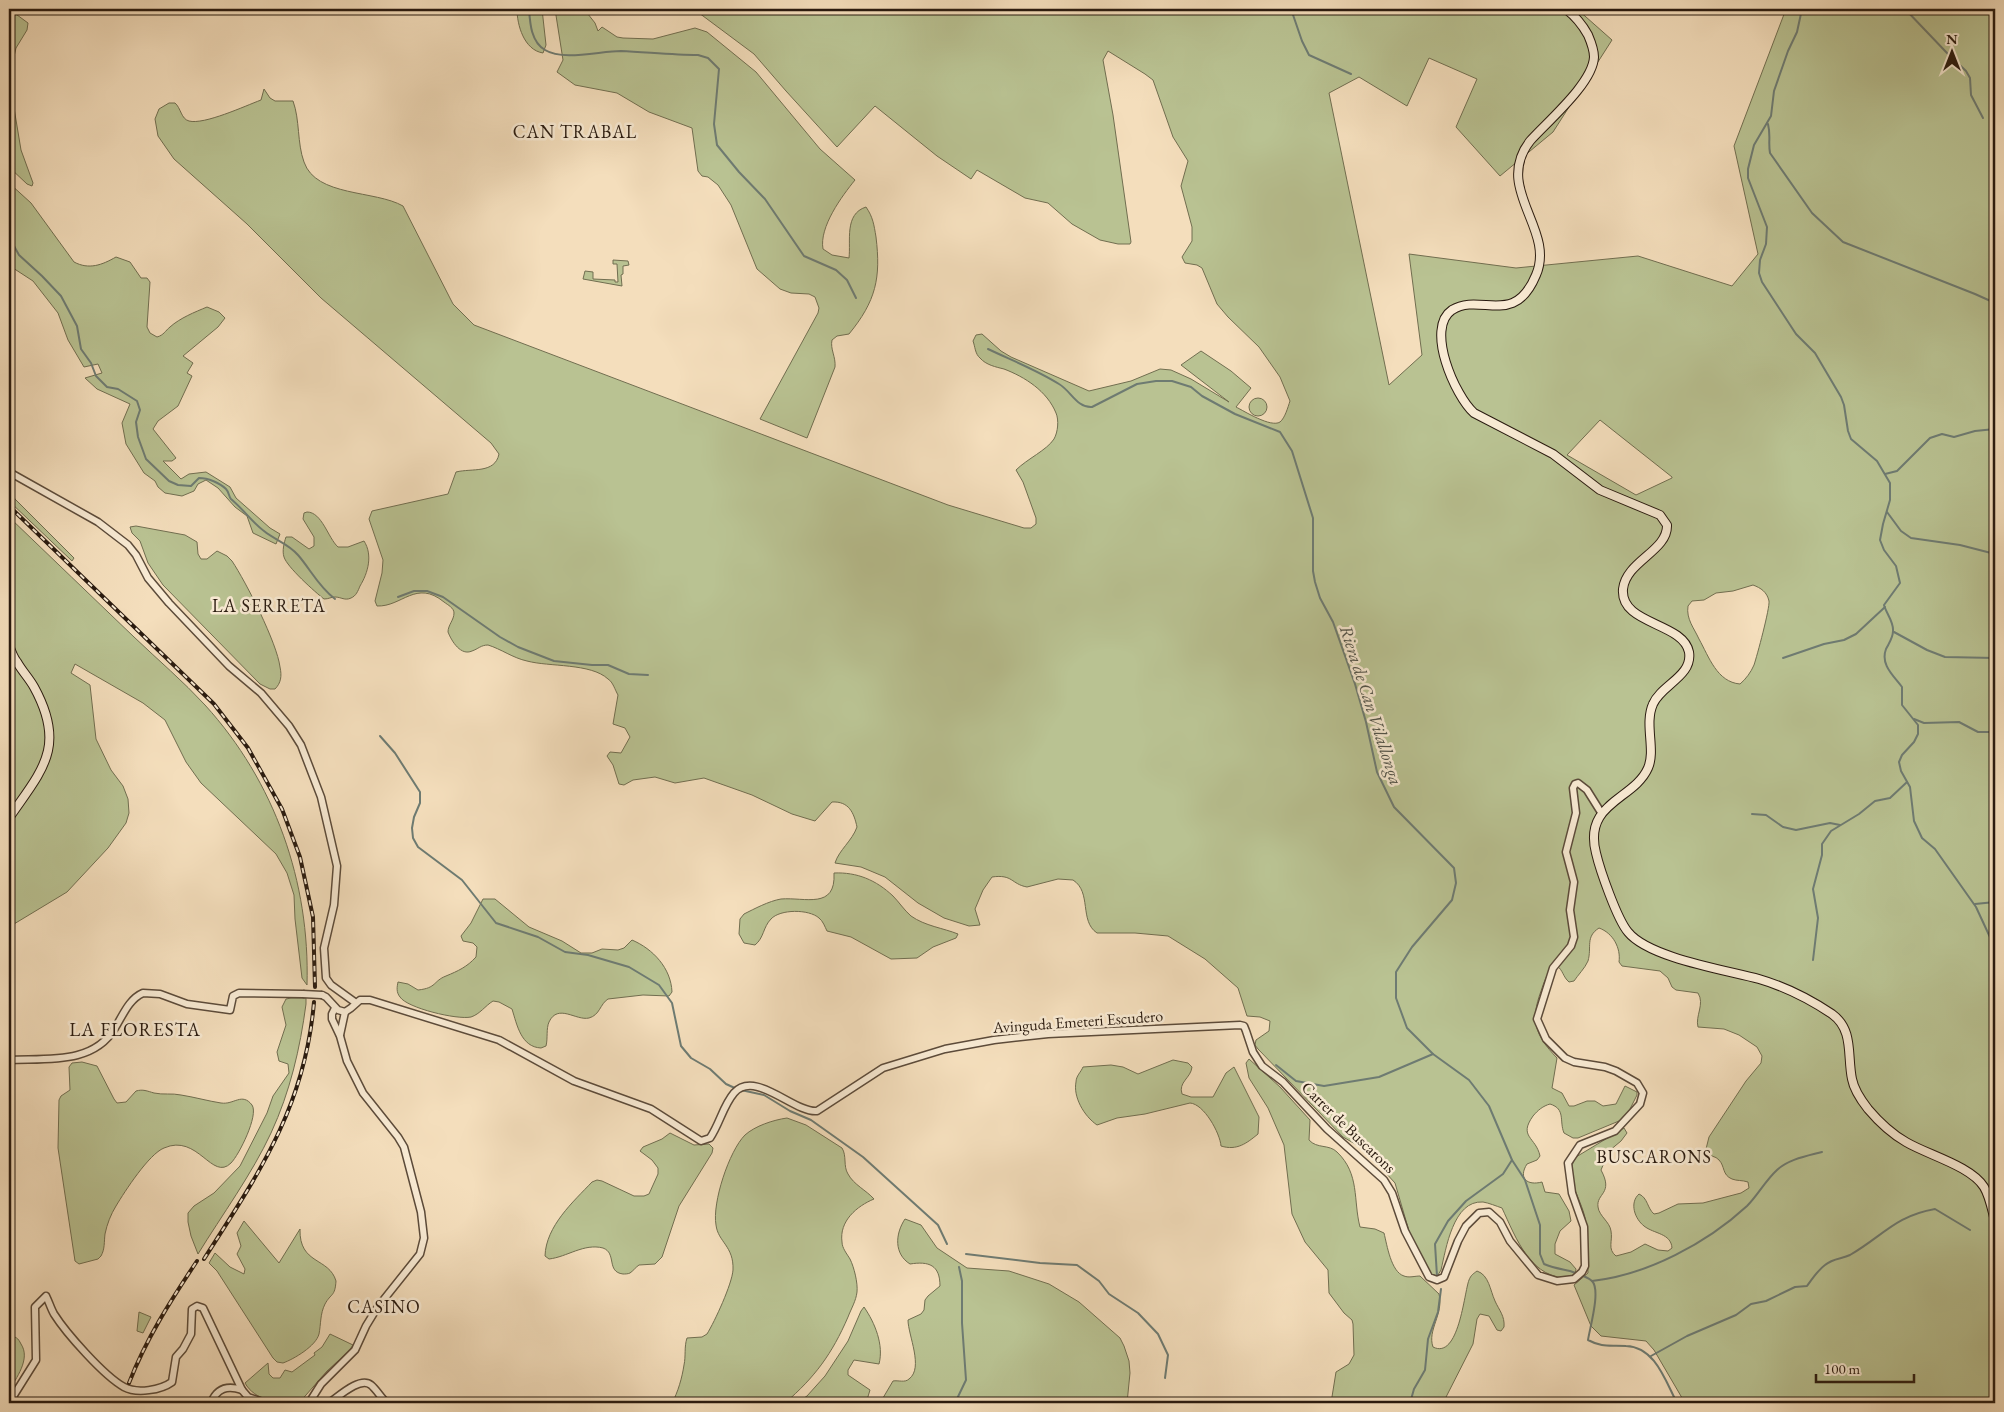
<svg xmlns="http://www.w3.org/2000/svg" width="2004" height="1412" font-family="'EB Garamond',serif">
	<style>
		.green { fill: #b9c292; stroke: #716e50; fill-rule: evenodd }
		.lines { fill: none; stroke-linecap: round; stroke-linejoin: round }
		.stream { stroke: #6e7b72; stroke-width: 2 }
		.tertiary-casing { stroke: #5c4b3a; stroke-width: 9 }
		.secondary-casing { stroke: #291a0f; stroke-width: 10 }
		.tertiary { stroke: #f8ead3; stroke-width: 6 }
		.secondary { stroke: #f8ead3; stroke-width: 8 }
		.rail-casing { stroke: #291a0f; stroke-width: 4 }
		.rail { stroke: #f8ead3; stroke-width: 2; stroke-dasharray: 5.5; stroke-linecap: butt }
		.tertiary-bridge-casing { stroke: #5c4b3a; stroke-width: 9; stroke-linecap: butt }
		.tertiary-bridge { stroke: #f8ead3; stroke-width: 6 }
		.labels { text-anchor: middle; stroke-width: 5; stroke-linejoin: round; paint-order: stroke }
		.street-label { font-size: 16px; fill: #291a0f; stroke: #f8ead3 }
		.neighbourhood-label { font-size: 18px; letter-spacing: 1px; fill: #291a0f; stroke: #f8ead3 }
		.water-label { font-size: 18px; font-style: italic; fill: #515349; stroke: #f8ead3 }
		.quarter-label { font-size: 19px; letter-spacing: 1px; fill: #291a0f; stroke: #f8ead3 }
	</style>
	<rect width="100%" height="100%" fill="#f4debc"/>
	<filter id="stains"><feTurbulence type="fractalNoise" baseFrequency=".004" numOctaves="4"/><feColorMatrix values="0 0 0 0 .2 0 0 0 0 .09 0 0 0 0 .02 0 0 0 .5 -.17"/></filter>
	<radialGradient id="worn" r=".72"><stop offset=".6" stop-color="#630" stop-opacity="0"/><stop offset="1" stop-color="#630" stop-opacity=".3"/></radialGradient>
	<g class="green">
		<polygon points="9,9 28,23 27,30 16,48 9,78 21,150 33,183 32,186 27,184 9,167"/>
		<path d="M517 9H542L546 45 543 53C524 50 517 25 517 9Z"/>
		<path d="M555 9H584L595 23 598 31 602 27 617 37 623 38 653 39 695 28 707 32 756 72 820 149 855 180C842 196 819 227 823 249L832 255 849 258C851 241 844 214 866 207 873 217 874 225 876 237 881 278 876 301 849 334L837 336 832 340C830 349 836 357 835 367L807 438 760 419 818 313 819 308 815 297 809 294 791 293 780 289 757 269 731 205 718 185 708 177 702 176 698 171 692 128 649 112 617 93 575 85 557 72 563 60Z"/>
		<path d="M696 9H1577L1612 40 1553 132 1500 176 1456 127 1477 79 1429 58 1407 106 1359 77 1329 93 1389 385 1422 355 1409 254 1516 268 1638 256 1732 286 1758 254 1734 146 1786 9H1995V1403H1685L1654 1350 1646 1341 1601 1336 1591 1326 1574 1285 1588 1273C1587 1255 1588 1236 1585 1218 1581 1198 1563 1176 1576 1157L1624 1128 1627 1133 1621 1141 1609 1151 1601 1170C1614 1194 1596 1193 1598 1207 1599 1216 1610 1222 1611 1231 1613 1241 1607 1249 1616 1256L1631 1252 1645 1244 1658 1250 1668 1251 1672 1248C1671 1233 1654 1234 1644 1226 1635 1219 1629 1203 1639 1194 1648 1198 1647 1208 1654 1214L1659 1213 1678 1204 1703 1203 1741 1193 1749 1188 1748 1182C1742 1180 1737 1181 1732 1179 1722 1175 1725 1166 1719 1160 1716 1156 1709 1156 1705 1153L1709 1137 1746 1081 1761 1063 1762 1056 1757 1047 1739 1035 1724 1029 1698 1027C1695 1016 1705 1004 1698 993L1676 990 1672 987 1668 978 1660 971 1622 966 1619 962C1621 948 1613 933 1599 928 1585 937 1592 947 1588 961 1585 968 1578 975 1574 981L1569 982C1563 977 1563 970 1557 966H1553C1547 974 1544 982 1541 991 1530 1021 1535 1035 1557 1058L1552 1088 1562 1093 1569 1106H1574L1587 1101H1595L1603 1106 1616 1104 1625 1086 1637 1092V1095L1629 1111 1619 1121 1578 1138H1573L1564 1133C1559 1121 1566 1109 1550 1104 1543 1106 1538 1110 1533 1116 1518 1137 1536 1137 1540 1156L1537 1160 1527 1164C1518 1178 1527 1186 1542 1182L1545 1192 1559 1194 1569 1211 1571 1221 1560 1231 1555 1244V1254L1570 1262 1576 1269 1575 1275 1572 1278C1531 1281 1516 1238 1502 1208 1496 1206 1489 1203 1483 1202 1453 1200 1446 1249 1441 1270L1438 1275 1434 1277 1429 1275 1423 1266 1409 1231 1395 1183 1364 1149 1343 1137 1258 1049 1255 1045 1256 1040 1269 1031 1270 1021 1260 1017 1247 1016 1238 988 1205 959 1168 936 1135 933H1097C1079 921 1092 892 1073 880L1058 879 1027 887C1011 884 1013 874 992 877L983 890 975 909 980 925 969 926 944 918 918 903 885 877 861 867 835 863C839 850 852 841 857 827 854 813 849 801 832 802L815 821 792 814 752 795 704 778 675 783 655 777 633 780 624 785 619 784 613 765 607 756 610 752 621 753 630 737 625 728 613 724 618 695C615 690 613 682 608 679 591 663 549 667 527 661 513 658 501 649 488 645 481 645 478 649 472 651 461 656 452 642 448 632 448 625 454 620 454 613 454 608 448 605 444 602 416 579 402 607 377 606L375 601 382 573 383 560 369 519 372 511 448 494 456 472C472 468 495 474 499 454L491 443 321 298 247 224 174 159 158 136 155 119 159 109 169 103H175C181 108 181 119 189 121 204 125 245 106 261 100L264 89 270 98 275 101H293C300 120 297 143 304 162 316 197 375 190 403 206L453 304 474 325 948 505 1024 528H1031L1036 524V518L1023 482 1016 470C1027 459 1047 450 1054 439 1058 432 1059 420 1056 413 1047 391 1025 377 1004 369 996 367 986 365 980 358 975 354 975 346 973 341L976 335 982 334 1001 351 1011 357 1089 391 1131 381 1160 369 1171 370 1191 379 1229 402 1181 365 1201 351 1231 371 1251 388 1236 407C1244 411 1271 428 1280 422 1285 418 1288 407 1290 401L1280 377 1259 347 1228 317 1217 304 1202 268 1197 265 1185 263 1182 257 1192 241V227L1181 186 1188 161 1173 137 1153 80 1145 74 1108 51 1103 60 1113 115 1131 242 1130 244H1118L1100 240 1072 224 1048 203 1025 198 977 170 971 179 937 156 875 106 837 147 786 91 754 54 695 10ZM1600 420 1672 477V478L1636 495 1567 455ZM1753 585C1761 588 1767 592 1769 601 1770 608 1757 656 1754 665 1751 672 1746 679 1740 684 1717 682 1709 657 1699 639 1694 628 1686 619 1688 606L1692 601 1704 600 1716 593 1733 591Z"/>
		<path d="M9 183 31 203 74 262C89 270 102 265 116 257L130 262 141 278H147L150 282 147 327 150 333 157 337C164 335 165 331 170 327 180 318 195 312 207 307L219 312 225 318 218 327 183 356 193 363 187 373 192 376 178 406 158 421 153 429 176 458 172 461H163L181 479 189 474 206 472 230 487 236 498 270 528 280 534 276 544 253 533 247 516 235 507 218 488 206 480 198 484 194 491 182 496 165 493 158 487 155 481 144 473 126 444 122 423 130 404 97 389 85 378 102 373 98 364 84 367 68 340 58 313 33 281 13 268 9 263Z"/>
		<polygon points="613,260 628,261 629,265 623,266 623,274 621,275 622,286 583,279 585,271 593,272 593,279 615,280 615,282 618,282 617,264 613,264"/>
		<circle cx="1258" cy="407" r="9"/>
		<polygon points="9,488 15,499 74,558 72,561 9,501"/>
		<path d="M307 512C322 512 328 538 338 547H348L364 541C373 555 368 573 360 586 358 591 356 596 351 598 345 601 341 597 335 597 331 597 329 599 324 599 315 592 287 567 284 557 282 551 284 543 286 537H292L309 549 314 546V537L303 519 304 513Z"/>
		<path d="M9 517C51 557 92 597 134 637 158 660 183 681 205 705 275 782 310 882 307 985L302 978 295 919 294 895 287 873 276 854 201 783 186 762 165 720 143 703 75 664 71 673 90 685 96 739 111 770 123 786 128 799 129 813 126 823 108 848 67 892 9 927V771C14 758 15 745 12 732L9 729Z"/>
		<path d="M136 526 185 535 197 542 198 554 201 559H207L217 551 227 556 232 561C246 582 277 643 280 667 282 676 281 683 275 689H270L260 684 163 585 148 563 140 541 132 533 130 527Z"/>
		<path d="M834 873C857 872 876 880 893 896 899 902 904 910 911 916 925 926 943 928 958 934L956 938 933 947 917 958 891 959 851 937 827 931C825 927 823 921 819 918 809 909 780 909 771 919 763 927 764 938 755 945L744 943 739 934 740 919 744 914C754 909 769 901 781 899 805 897 836 910 834 873Z"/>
		<path d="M483 899H495L529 927 562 941 581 953H592L602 949 618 950 624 948 632 940C653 949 671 968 672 992L669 996 643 995 608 999C600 1004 600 1015 589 1018 576 1021 558 1003 549 1022 546 1029 548 1038 546 1046L541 1048C521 1047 517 1025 512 1009L499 1002 493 1001C485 1006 480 1014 471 1017 457 1020 407 1008 400 997 396 992 397 987 398 982L408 984 418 990C437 988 433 981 446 976 458 971 467 967 476 957L477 947 473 943 463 941 461 936 471 923Z"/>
		<path d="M291 998H306V1004C300 1049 290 1092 271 1133 252 1174 222 1215 198 1254L191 1236 188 1222V1213L194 1206 214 1193 240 1166 267 1113 273 1096 289 1073 288 1064 279 1061 277 1052 286 1025 282 1007 286 999Z"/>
		<path d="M1249 1059 1280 1087 1310 1120 1309 1140C1317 1149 1329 1144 1337 1152 1360 1174 1353 1200 1360 1227L1375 1229 1384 1233C1387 1245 1391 1272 1404 1276 1409 1278 1415 1276 1420 1276L1439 1294C1444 1314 1427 1330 1433 1347 1459 1360 1464 1293 1469 1280 1471 1275 1473 1274 1477 1271 1489 1275 1490 1290 1495 1301 1499 1310 1505 1316 1504 1327L1501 1331 1497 1330 1489 1316 1480 1314 1477 1319 1473 1344 1443 1403H1331L1336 1372 1349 1364 1354 1355 1353 1324 1352 1320 1344 1313 1329 1293 1328 1270 1305 1242 1292 1214 1284 1145 1268 1108 1249 1078 1246 1063Z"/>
		<path d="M1173 1060 1188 1063 1192 1067C1191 1078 1178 1082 1182 1094L1191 1097H1213L1226 1073 1234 1067 1259 1117 1258 1134C1247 1143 1237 1151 1221 1146 1220 1133 1204 1104 1190 1103L1145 1114 1117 1118 1097 1125C1084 1116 1073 1097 1076 1082 1076 1076 1081 1072 1083 1067L1111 1065 1123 1067 1138 1074Z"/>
		<path d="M82 1062 97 1066 114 1099 117 1103 126 1102 136 1091C143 1089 147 1091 154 1093 163 1095 172 1093 181 1095 194 1097 208 1101 221 1103 234 1105 242 1092 252 1105 259 1115 239 1155 231 1163 212 1182 198 1133 164 1148 149 1154 125 1191 116 1206 111 1214 107 1224 105 1234 104 1242 105 1249 101 1256L98 1259 79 1264 75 1261 58 1148 59 1100 61 1096 70 1090 69 1067 72 1063Z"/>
		<path d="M787 1118 806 1125 842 1148C847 1156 843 1166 848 1174 854 1185 866 1190 874 1199 857 1206 839 1221 842 1242 842 1248 847 1254 850 1259 854 1267 858 1283 857 1292 856 1301 851 1309 848 1317 832 1354 815 1377 785 1403H672C678 1392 682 1378 684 1365 686 1356 684 1347 687 1338L702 1337 707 1334C715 1321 732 1284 733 1270 734 1246 718 1242 716 1225 712 1203 729 1151 745 1135 755 1126 773 1120 787 1118Z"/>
		<path d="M670 1133 694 1145 709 1144 713 1148 712 1153 679 1206 662 1257 655 1264 639 1265C636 1267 633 1271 630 1273 628 1274 625 1274 623 1274 606 1272 617 1253 603 1248 584 1243 567 1257 549 1259L545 1256C546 1226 573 1202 592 1182L597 1180 602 1181 634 1196H644L649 1194 658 1174V1168L652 1160 640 1151 643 1147 662 1139Z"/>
		<path d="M905 1219 921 1225 937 1248 967 1268 1009 1271 1049 1284 1079 1302 1120 1338 1124 1346 1129 1361 1130 1373 1127 1403H880L893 1381C898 1380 905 1383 909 1379 924 1368 908 1335 908 1320L921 1314 924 1310 925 1300 928 1296 940 1286C940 1265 929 1261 910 1264 894 1254 895 1234 905 1219Z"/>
		<path d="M244 1221 279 1263 300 1229C299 1265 329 1257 336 1281 335 1297 331 1293 325 1304 320 1314 321 1324 319 1334 316 1346 294 1359 283 1363L277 1362 273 1358 217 1271 209 1263 215 1253 230 1267 244 1274 245 1269 237 1254 241 1246 237 1233Z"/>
		<path d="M864 1307C875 1323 884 1345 879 1364L854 1360 848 1370V1375L870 1390 866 1403H797L807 1396 825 1376 848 1341 861 1311Z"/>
		<polygon points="139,1312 151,1317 143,1333 137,1331"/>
		<path d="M330 1334 353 1345 349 1351 327 1371 299 1403C281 1406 254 1400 245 1383L268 1363 269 1374 273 1378H280L285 1370 292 1372 315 1355 314 1353 322 1347Z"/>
		<path d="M9 1337C16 1336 18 1338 21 1344 31 1359 16 1378 9 1391Z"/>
	</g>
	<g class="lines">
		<g class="stream">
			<path d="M529 9C530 23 531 42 545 50 563 61 600 51 621 51 646 52 672 55 698 55L708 58 719 69 714 124 717 145 739 172 765 199 804 256 836 270 847 280 856 298"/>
			<polyline points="1291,9 1302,41 1309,55 1351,74"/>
			<path d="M1802 9 1797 32 1788 51 1774 91 1771 116 1754 145 1748 169V178L1767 227 1766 244 1760 260 1759 273 1762 282 1796 334 1815 353 1841 397 1844 405 1848 431 1851 439 1877 461 1890 483V500L1883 524 1880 540 1884 550 1896 566 1900 583 1884 605C1886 613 1894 622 1893 631 1893 638 1889 643 1886 649 1880 665 1894 676 1902 687V705L1918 725V734L1914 742 1902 755 1899 762 1901 771 1910 787 1914 821 1922 838 1935 849 1976 907 1995 948"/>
			<polyline points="1905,9 1947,53 1966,71 1970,78 1971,95 1983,118"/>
			<path d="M1768 124C1771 136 1768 142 1770 153L1812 213 1843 242 1975 294 1995 303"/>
			<path d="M9 237 19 255 42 276 61 296 77 326 81 349 91 363 96 376 107 387 118 389 137 401 140 410 136 422 138 437 146 459 169 481 178 485 191 486 199 478C208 478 220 483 226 489 229 492 229 497 231 499 243 509 252 522 264 531 275 540 289 544 298 555 311 570 318 586 335 599"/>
			<path d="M988 349C1011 360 1037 370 1059 384 1071 391 1077 408 1092 407L1137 384 1156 381H1172L1191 387 1202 396 1235 414 1280 432 1292 451 1313 518V571L1315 582 1320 598 1333 622 1355 684 1366 722 1377 772 1394 807 1454 868 1456 883 1452 900 1412 947 1396 972V998L1407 1028 1433 1054 1469 1080 1489 1106 1512 1160 1525 1180 1540 1225V1254L1544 1264C1553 1268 1561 1269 1570 1271 1576 1273 1588 1277 1592 1281 1601 1290 1590 1327 1588 1340 1603 1348 1609 1345 1626 1346 1655 1347 1665 1380 1677 1403"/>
			<polyline points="1885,474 1897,471 1930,438 1942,434 1954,437 1975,431 1995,429"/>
			<polyline points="1887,512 1901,531 1911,538 1960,545 1995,554"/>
			<polyline points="398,597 414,591 427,591 443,597 500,637 518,647 554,661 592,665 608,665 629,674 648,675"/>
			<polyline points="1894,632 1927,650 1945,657 1995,658"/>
			<polyline points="1783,658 1824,644 1844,640 1856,634 1885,607"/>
			<polyline points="1914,719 1924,723 1959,722 1978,732 1995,732"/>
			<polyline points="380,736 395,753 420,792 420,803 414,817 412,828 413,838 418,847 462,880 496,923 538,937 565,952 588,955 629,967 659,985 672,1003 681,1046 691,1058 710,1069 726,1084 737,1089"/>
			<polyline points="1752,814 1766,815 1783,827 1796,830 1830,823 1840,825"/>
			<polyline points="1975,904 1995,902"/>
			<polyline points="1813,960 1818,918 1813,889 1822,855 1822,844 1831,831 1859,814 1875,801 1890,798 1907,782"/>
			<polyline points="1276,1065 1296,1081 1324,1086 1379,1077 1433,1054"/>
			<polyline points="741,1090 764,1095 790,1111 811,1120 863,1157 938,1225 947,1244"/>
			<polyline points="966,1254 1040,1263 1077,1265 1099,1281 1109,1294 1138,1313 1158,1334 1168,1355 1165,1378"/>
			<polyline points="1437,1276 1435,1244 1448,1221 1466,1201 1503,1174 1512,1160"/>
			<path d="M1592 1281C1647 1275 1707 1243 1747 1206 1758 1195 1765 1181 1777 1170 1789 1159 1807 1156 1822 1152"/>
			<path d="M1651 1356 1687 1336 1736 1315 1751 1304 1766 1301 1795 1287 1807 1286C1812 1279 1818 1270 1825 1265 1833 1258 1842 1259 1850 1255 1883 1236 1895 1216 1935 1209L1970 1230"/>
			<polyline points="955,1403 966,1380 962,1323 962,1281 959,1267"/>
			<polyline points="1410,1403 1414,1389 1425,1370 1428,1339 1438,1312 1441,1289"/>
		</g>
		<defs>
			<g id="tertiary">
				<polyline points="9,472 98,522 128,545 136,555 148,578 169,603 229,666 261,693 289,726 301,745 321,797 337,866 334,905 324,948 326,978 331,985 356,1003"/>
				<polyline points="322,995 326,997 338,1010 345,1012"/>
				<path d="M345 1012 351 1008 360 1000H370L499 1040 574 1081 651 1109 701 1141 710 1138C720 1123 723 1106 734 1093 755 1069 794 1113 817 1111L883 1068 945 1049 994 1040 1048 1034 1240 1025 1244 1026 1246 1031 1253 1052 1262 1066 1283 1082 1327 1129 1384 1180 1392 1193 1405 1231 1429 1277 1437 1280 1444 1277 1458 1241 1466 1226 1479 1213 1489 1212 1500 1222 1510 1241 1538 1275 1557 1281 1574 1279 1582 1272 1585 1266 1584 1227 1572 1193 1568 1163 1580 1145 1615 1131 1640 1104 1643 1093 1637 1083 1616 1071 1605 1067 1574 1062 1565 1058 1546 1039 1537 1019 1553 968 1571 946 1574 937 1570 910 1574 882 1566 852 1576 813 1573 788 1575 784 1578 783 1587 790 1602 814"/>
				<polyline points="340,1035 345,1012"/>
				<path d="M9 1060C46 1058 93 1065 115 1028 123 1015 129 999 143 993L160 994 187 1004 230 1010 233 996 239 993 303 994"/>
				<path d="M9 1403 36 1360 35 1307 46 1296C49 1302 51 1309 54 1314 66 1333 104 1376 124 1387 137 1394 161 1390 172 1382L176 1357 183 1349 191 1334 192 1309 197 1306 203 1308 242 1390 248 1397 266 1403"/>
				<path d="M211 1403C217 1388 227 1385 242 1390"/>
				<polyline points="309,1403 321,1384 355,1350 366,1326 377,1308 420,1254 424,1238 421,1212 404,1147 398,1137 363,1093 347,1061 340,1036 332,1019 332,1014 335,1008"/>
				<path d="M329 1403C338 1397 360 1376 371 1385 377 1390 381 1398 387 1403"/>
			</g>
			<g id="secondary">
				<path d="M1566 9C1575 16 1582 24 1588 35 1591 42 1594 49 1594 57 1593 83 1548 121 1530 141 1493 189 1556 229 1536 275 1514 328 1481 292 1452 310 1425 328 1455 396 1474 413L1553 454 1600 490 1660 515 1667 525C1668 551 1626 561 1623 589 1620 625 1683 622 1689 652 1693 676 1661 685 1653 704 1644 724 1656 750 1648 768 1634 800 1583 802 1596 853 1600 870 1617 919 1628 932 1649 958 1726 970 1759 979 1783 986 1811 1000 1832 1014 1854 1030 1847 1055 1852 1079 1854 1090 1861 1100 1868 1109 1879 1122 1892 1134 1906 1142 1928 1155 1971 1166 1984 1187 1990 1197 1992 1210 1995 1221"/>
				<path d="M9 645C11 651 13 657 17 662 22 671 29 678 34 687 67 747 42 770 9 818"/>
			</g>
		</defs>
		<use href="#tertiary" class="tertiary-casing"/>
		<use href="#secondary" class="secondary-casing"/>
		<use href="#tertiary" class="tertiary"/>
		<use href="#secondary" class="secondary"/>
		<defs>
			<g id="rail">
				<polyline points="9,506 214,704 248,748 282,809 300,857 313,917 315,987"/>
				<path d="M204 1259C259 1173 305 1107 314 1002"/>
				<path d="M129 1383C146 1339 171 1300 197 1261"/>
			</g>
		</defs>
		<use href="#rail" class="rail-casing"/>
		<use href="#rail" class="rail"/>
		<defs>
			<polyline id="tertiary-bridge" points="303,994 322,995"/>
		</defs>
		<use href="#tertiary-bridge" class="tertiary-bridge-casing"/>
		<use href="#tertiary-bridge" class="tertiary-bridge"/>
	</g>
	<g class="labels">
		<g class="street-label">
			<text transform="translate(1078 1021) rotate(-4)" y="6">Avinguda Emeteri Escudero</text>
			<text transform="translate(1349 1127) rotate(44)" y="6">Carrer de Buscarons</text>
		</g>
		<g class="neighbourhood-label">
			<text x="575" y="138">CAN TRABAL</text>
			<text x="269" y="612">LA SERRETA</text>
			<text x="1654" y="1163">BUSCARONS</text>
			<text x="384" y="1313">CASINO</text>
		</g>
		<g class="water-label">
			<text transform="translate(1371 705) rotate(72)" y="6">Riera de Can Vilallonga</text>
		</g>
		<g class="quarter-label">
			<text x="135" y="1036">LA FLORESTA</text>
		</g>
	</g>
	<rect width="2004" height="1412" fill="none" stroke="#f4debc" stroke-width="30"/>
	<rect x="10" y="10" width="1984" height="1392" fill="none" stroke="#291a0f" stroke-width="2.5"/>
	<rect x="15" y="15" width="1974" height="1382" fill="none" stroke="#291a0f"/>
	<g transform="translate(1952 52)" stroke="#f8ead3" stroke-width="4" paint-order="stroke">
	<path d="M0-4L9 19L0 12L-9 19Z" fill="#291a0f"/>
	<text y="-8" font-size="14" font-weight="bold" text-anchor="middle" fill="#291a0f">N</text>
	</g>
	<path d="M1816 1374v8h98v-8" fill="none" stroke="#291a0f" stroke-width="2.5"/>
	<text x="1824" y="1374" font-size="15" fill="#291a0f" stroke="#f8ead3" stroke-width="4" paint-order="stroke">100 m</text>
	<rect width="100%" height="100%" filter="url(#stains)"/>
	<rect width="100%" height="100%" fill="url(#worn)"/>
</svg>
